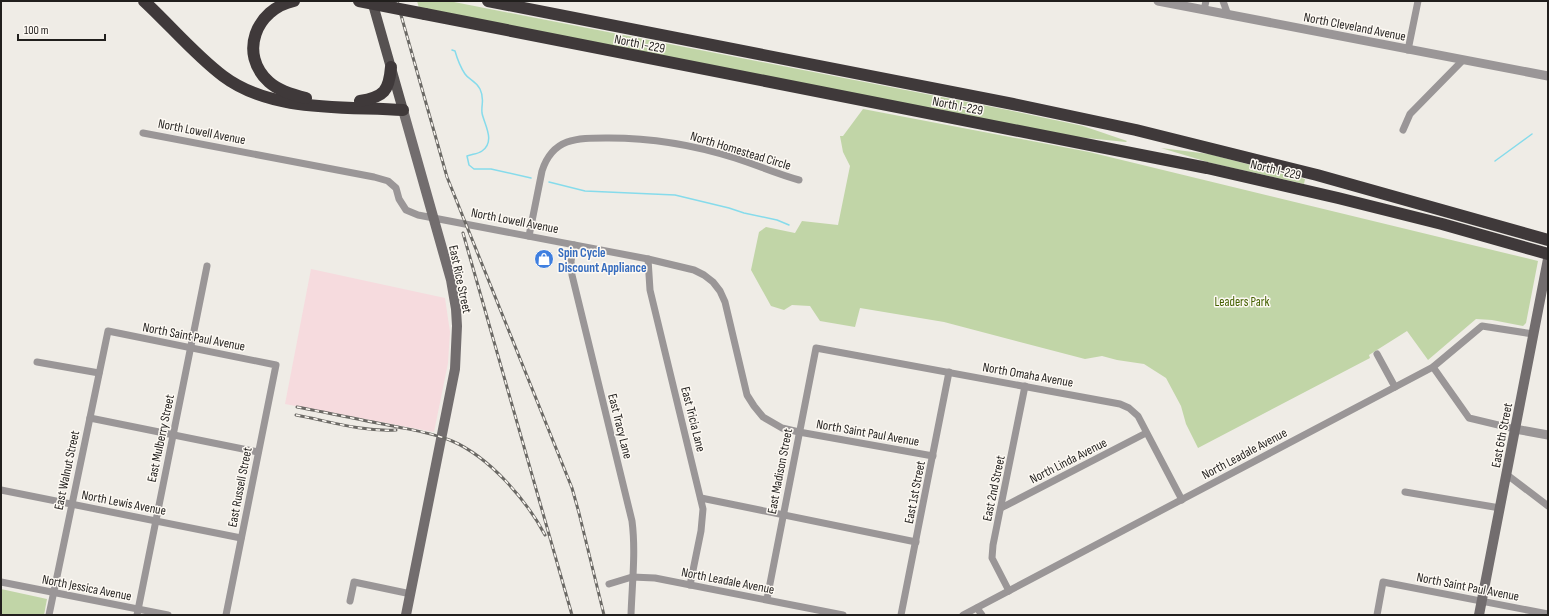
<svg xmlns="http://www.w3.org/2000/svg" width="1549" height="616" font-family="'Sofia Sans Condensed',sans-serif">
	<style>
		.industrial { fill: #f6dbde }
		.green { fill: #c1d5a7 }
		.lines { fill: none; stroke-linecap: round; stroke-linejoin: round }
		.stream { stroke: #86dbeb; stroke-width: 1.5 }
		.minor { stroke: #9a9697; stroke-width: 7 }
		.tertiary { stroke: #9a9697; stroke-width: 9 }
		.secondary { stroke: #726d6e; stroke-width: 10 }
		.primary { stroke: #565151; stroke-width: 10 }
		.motorway { stroke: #3f393a; stroke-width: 12 }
		.rail-casing { stroke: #6b6965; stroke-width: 3 }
		.rail { stroke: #fdf9f3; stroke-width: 1.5; stroke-dasharray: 4.5; stroke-linecap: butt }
		.motorway-bridge { stroke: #3f393a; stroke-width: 12 }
		.labels { text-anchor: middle; stroke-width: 3; stroke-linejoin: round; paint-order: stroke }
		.street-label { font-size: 13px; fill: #211f1d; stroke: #fdf9f3 }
		.shop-label { font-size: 13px; font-weight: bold; fill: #366cbe; stroke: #fdf9f3; text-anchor: start }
		.park-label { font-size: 13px; fill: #446000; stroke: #fdf9f3 }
	</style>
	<rect width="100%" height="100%" fill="#efece6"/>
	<polygon class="industrial" points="311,269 445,298 450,332 448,363 434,432 285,404"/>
	<g class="green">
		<polygon points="417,1 449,1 1008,110 1083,126 1127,141 1126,142 1077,137 419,8"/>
		<polygon points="863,109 1089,152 1538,261 1526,323 1523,326 1492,320 1476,319 1428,360 1407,331 1369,355 1370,358 1198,448 1186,424 1181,406 1166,378 1144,364 1117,360 1102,356 1085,359 944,322 860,308 855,327 820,321 810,306 792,305 784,310 771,306 751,270 759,232 766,227 795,233 802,221 838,225 850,166 843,152 840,136 843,136"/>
		<polygon points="1161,148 1209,154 1305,179 1304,184 1211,163"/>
		<polygon points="1,589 47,599 44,615 1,615"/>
	</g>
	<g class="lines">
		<g class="stream">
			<path d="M452 50 455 51C457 58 461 68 465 74 469 80 475 80 480 89 485 99 481 104 482 113 484 124 496 141 482 151 478 154 472 154 467 156L469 165 474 169H491L531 178"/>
			<polyline points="1495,161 1532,134"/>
			<polyline points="549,182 585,191 675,195 729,208 744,213 777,220 789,225"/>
		</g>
		<g class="minor">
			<polyline points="1223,1 1228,15"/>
			<polyline points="1204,10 1206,1"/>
			<polyline points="1408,50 1418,1"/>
			<polyline points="1403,130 1410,114 1463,60"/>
			<polyline points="143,133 374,177 388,181 396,188 399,199 406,210 418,215 648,259 694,270 704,275 713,282 720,291 725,302 747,395 754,406 763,417 782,428 799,432 933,456"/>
			<path d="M529 236 542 171C553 137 578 138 609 138 652 138 694 145 735 158 757 165 777 174 799 180"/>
			<path d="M574 245 571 261 572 275 632 521C636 552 632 584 631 615"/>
			<polyline points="648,259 650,290 703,509 701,531 690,585"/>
			<polyline points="1377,354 1395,387"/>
			<polyline points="37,362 99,373"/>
			<polyline points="1433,367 1469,418 1515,429"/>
			<polyline points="90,418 258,452"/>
			<polyline points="1506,474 1548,506"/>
			<polyline points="1,490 241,538"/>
			<polyline points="1405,492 1500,508"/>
			<polyline points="701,498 916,542"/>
			<polyline points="1001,508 1146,433"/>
			<polyline points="1,582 168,615"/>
			<polyline points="609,584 632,577 655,578 843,615"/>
			<polyline points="1009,591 992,558 993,545 1025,386"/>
			<polyline points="767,599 816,348 1120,404 1129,408 1138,416 1182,500"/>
			<polyline points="350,601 354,582 411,594"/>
			<polyline points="977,608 982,615"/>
			<polyline points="49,615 108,331 276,365 226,615"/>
			<polyline points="137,615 207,266"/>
			<polyline points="901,615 949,372"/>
			<polyline points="963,615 1433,367 1482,326 1533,334"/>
			<polyline points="1377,615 1383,582 1548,614"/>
		</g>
		<g class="tertiary">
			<polyline points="1158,1 1548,76"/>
			<polyline points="1515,429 1548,435"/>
		</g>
		<g class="secondary">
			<polyline points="403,110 451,280 456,309 457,326 455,369 406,615"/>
			<polyline points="1479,615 1548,259"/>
		</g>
		<polyline class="primary" points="372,1 403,110"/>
		<g class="motorway">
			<path d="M144 1C170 25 195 55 223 76 272 113 345 106 403 110"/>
			<path d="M294 1C256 9 238 54 269 82 279 91 293 95 306 98"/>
			<polyline points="488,1 1013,104 1136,130 1317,175 1548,240"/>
			<polyline points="425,14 1207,168 1338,198 1442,224 1548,254"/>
			<path d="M360 101C384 97 389 91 391 67"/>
		</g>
		<defs>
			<g id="rail">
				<polyline points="397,1 447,177 572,488 579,513 604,615"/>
				<polyline points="463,233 572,615"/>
				<path d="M297 407C329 413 361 420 393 426 412 430 433 433 452 441 489 457 526 499 545 535"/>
				<path d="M296 415C328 421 362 432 396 430"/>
			</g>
		</defs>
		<use href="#rail" class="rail-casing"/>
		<use href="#rail" class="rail"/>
		<polyline class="motorway-bridge" points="359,1 425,14"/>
	</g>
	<defs>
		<symbol id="shop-disc" viewBox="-11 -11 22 22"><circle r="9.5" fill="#3f7fe0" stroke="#fdf9f3"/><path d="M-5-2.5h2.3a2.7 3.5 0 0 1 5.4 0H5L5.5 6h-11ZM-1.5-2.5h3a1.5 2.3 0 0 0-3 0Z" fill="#fff"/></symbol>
	</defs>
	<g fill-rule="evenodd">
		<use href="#shop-disc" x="533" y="248" width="22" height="22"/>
	</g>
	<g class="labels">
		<g class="street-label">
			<text transform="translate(1355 26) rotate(11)" y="5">North Cleveland Avenue</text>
			<text transform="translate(640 43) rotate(11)" y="5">North I-229</text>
			<text transform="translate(958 105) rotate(11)" y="5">North I-229</text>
			<text transform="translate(202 131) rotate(11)" y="5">North Lowell Avenue</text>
			<text transform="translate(741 150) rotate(17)" y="5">North Homestead Circle</text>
			<text transform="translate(1276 169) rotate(13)" y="5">North I-229</text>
			<text transform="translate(515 220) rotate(11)" y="5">North Lowell Avenue</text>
			<text transform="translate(461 279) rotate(78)" y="5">East Rice Street</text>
			<text transform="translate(194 336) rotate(11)" y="5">North Saint Paul Avenue</text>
			<text transform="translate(1028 374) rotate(10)" y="5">North Omaha Avenue</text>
			<text transform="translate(694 419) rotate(76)" y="5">East Tricia Lane</text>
			<text transform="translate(621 426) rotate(76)" y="5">East Tracy Lane</text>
			<text transform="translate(868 432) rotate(10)" y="5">North Saint Paul Avenue</text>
			<text transform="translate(1501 435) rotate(-79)" y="5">East 6th Street</text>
			<text transform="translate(160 438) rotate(-78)" y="5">East Mulberry Street</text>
			<text transform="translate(1244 453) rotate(-28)" y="5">North Leadale Avenue</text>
			<text transform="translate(1068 460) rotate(-27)" y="5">North Linda Avenue</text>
			<text transform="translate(66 470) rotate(-78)" y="5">East Walnut Street</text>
			<text transform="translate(779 471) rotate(-79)" y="5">East Madison Street</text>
			<text transform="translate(239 487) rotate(-79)" y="5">East Russell Street</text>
			<text transform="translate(993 488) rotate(-78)" y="5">East 2nd Street</text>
			<text transform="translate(914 492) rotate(-79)" y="5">East 1st Street</text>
			<text transform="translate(124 502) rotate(11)" y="5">North Lewis Avenue</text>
			<text transform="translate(728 580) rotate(11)" y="5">North Leadale Avenue</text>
			<text transform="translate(1468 586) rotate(11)" y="5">North Saint Paul Avenue</text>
			<text transform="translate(87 587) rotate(11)" y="5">North Jessica Avenue</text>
		</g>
		<g class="shop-label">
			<text x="558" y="257">Spin Cycle<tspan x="558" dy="15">Discount Appliance</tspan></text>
		</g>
		<g class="park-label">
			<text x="1242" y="306">Leaders Park</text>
		</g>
	</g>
	<rect width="1549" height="616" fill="none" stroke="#211f1d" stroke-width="4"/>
	<path d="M18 34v6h87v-6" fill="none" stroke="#211f1d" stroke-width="2"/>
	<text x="24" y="34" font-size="12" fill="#211f1d" stroke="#fdf9f3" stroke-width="3" paint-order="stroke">100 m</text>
</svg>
